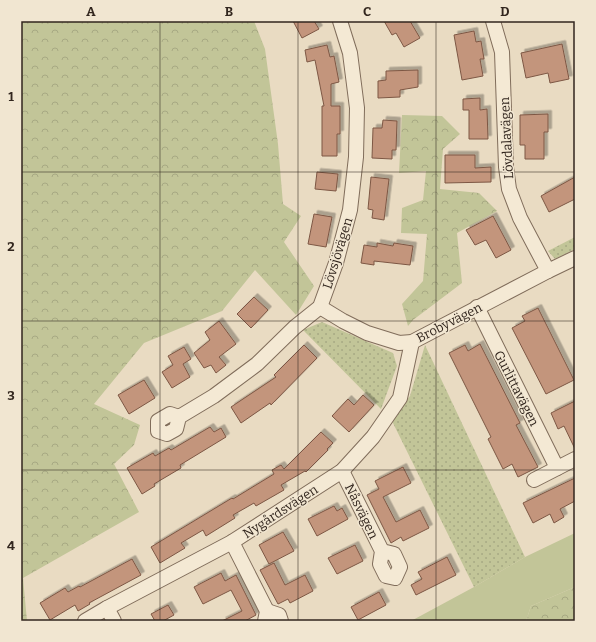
<svg xmlns="http://www.w3.org/2000/svg" width="596" height="642" font-family="Bitter,serif">
	<style>
		.grass { fill: url(#grass-dots) }
		.forest { fill: url(#forest-crowns) }
		.park { fill: #c2c598 }
		.building { fill: #c3957c; stroke: #7d5744; filter: url(#shadow) }
		.lines { fill: none; stroke-linecap: round; stroke-linejoin: round }
		.street-casing { stroke: #806d5b; stroke-width: 16 }
		.street { stroke: #f4e9d4; stroke-width: 14 }
		.grid { fill: none; stroke: #32261e; stroke-width: 1; stroke-opacity: 0.55 }
		.labels { text-anchor: middle; stroke-width: 3; stroke-linejoin: round; paint-order: stroke }
		.street-label { font-size: 13px; fill: #32261e; stroke: #f1e6d1 }
		.neatline { fill: none; stroke: #32261e; stroke-width: 1.5 }
		.grid-label { font-size: 13px; text-anchor: middle; font-weight: bold; fill: #32261e }
	</style>
	<defs>
		<pattern id="grass-dots" width="8" height="8" patternUnits="userSpaceOnUse"><rect width="8" height="8" fill="#c2c598"/><path d="M2 2h.1M6 6h.1" fill="none" stroke="#a7a983" stroke-width="1.8" stroke-linecap="round"/></pattern>
		<pattern id="forest-crowns" width="20" height="18" patternUnits="userSpaceOnUse"><rect width="20" height="18" fill="#c2c598"/><path d="M2 6a3 3 0 1 1 6 0M12 15a3 3 0 1 1 6 0" fill="none" stroke="#a7a983"/></pattern>
		<filter id="shadow"><feDropShadow dx="3.5" dy="-3.5" stdDeviation="0" flood-color="#0004"/></filter>
	</defs>
	<rect width="100%" height="100%" fill="#e9dbc2"/>
	<g class="grass">
		<polygon points="575,237 575,249 555,259 548,251"/>
		<polygon points="322,322 393,353 397,366 381,409 303,330"/>
		<polygon points="425,345 525,557 474,587 391,419 410,396"/>
	</g>
	<g class="forest">
		<polygon points="21,21 254,21 265,49 278,144 283,204 301,216 284,242 314,286 296,315 255,270 222,311 144,343 94,404 140,425 134,445 114,464 139,512 23,578 27,621 21,621"/>
		<polygon points="402,115 442,116 460,134 443,149 440,189 479,193 497,211 457,233 462,283 413,320 408,326 402,304 423,281 427,234 401,233 402,208 423,200 426,171 399,173"/>
		<polygon points="575,587 575,621 526,621 531,606"/>
	</g>
	<polygon class="park" points="575,533 575,587 531,606 526,621 411,621 474,587 525,557"/>
	<g class="building">
		<polygon points="293,21 314,21 319,29 302,38"/>
		<polygon points="384,21 410,21 420,38 404,47 396,33 392,35"/>
		<polygon points="474,31 476,42 481,41 484,59 480,59 483,76 462,80 454,35"/>
		<polygon points="562,44 569,79 550,83 548,73 526,78 521,53"/>
		<polygon points="327,45 330,57 334,56 339,82 331,84 331,106 340,106 340,134 337,134 337,156 322,156 322,106 324,106 315,60 307,62 305,50"/>
		<polygon points="418,70 418,87 400,90 400,97 378,98 378,81 386,80 386,71"/>
		<polygon points="480,98 480,110 487,109 488,139 469,139 469,110 463,110 463,99"/>
		<polygon points="548,114 548,132 544,132 544,159 525,159 525,145 520,145 520,115"/>
		<polygon points="383,120 397,121 396,150 392,150 392,159 372,158 373,128 382,128"/>
		<polygon points="445,155 475,155 475,168 491,167 491,182 445,183"/>
		<polygon points="317,172 338,174 336,191 315,189"/>
		<polygon points="371,177 389,179 384,220 372,218 373,210 368,209"/>
		<polygon points="575,177 575,199 549,212 541,196"/>
		<polygon points="314,214 332,217 326,247 308,244"/>
		<polygon points="493,216 511,250 496,258 486,240 475,245 466,230"/>
		<polygon points="377,243 393,246 394,243 413,246 410,265 374,261 374,265 361,263 364,245 377,247"/>
		<polygon points="254,297 268,310 251,328 237,314"/>
		<polygon points="538,308 574,380 546,394 512,328 525,321 522,316"/>
		<polygon points="219,321 236,344 219,357 226,365 216,373 211,365 204,368 194,353 210,340 205,332"/>
		<polygon points="480,344 520,423 516,425 538,467 518,477 512,464 503,469 488,439 491,437 449,353 465,345 468,351"/>
		<polygon points="304,345 317,358 271,405 270,403 241,423 231,407 276,377 274,375"/>
		<polygon points="184,347 191,359 183,364 190,377 172,388 162,372 173,365 168,356"/>
		<polygon points="144,380 155,398 129,414 118,395"/>
		<polygon points="363,395 374,405 349,432 332,416 348,399 354,405"/>
		<polygon points="575,401 575,449 564,426 558,429 551,413"/>
		<polygon points="210,427 214,432 221,428 226,437 180,465 181,468 154,484 155,486 142,494 127,468 153,453 155,456 169,448 171,450"/>
		<polygon points="321,432 333,443 327,449 328,450 306,472 305,471 281,485 284,490 256,506 254,503 233,515 235,518 206,536 203,530 181,543 185,548 160,563 151,547 232,498 233,499 274,474 272,470 281,465 284,469"/>
		<polygon points="403,467 411,483 383,497 396,522 420,510 429,528 403,541 401,537 391,543 367,495 379,489 375,481"/>
		<polygon points="575,478 575,501 560,509 564,517 554,523 550,514 533,523 523,503"/>
		<polygon points="334,506 337,511 342,508 348,519 317,536 308,519"/>
		<polygon points="283,532 294,551 269,564 259,545"/>
		<polygon points="355,545 363,561 337,574 328,558"/>
		<polygon points="447,557 456,575 416,595 411,585 422,579 418,572"/>
		<polygon points="132,559 141,575 89,603 90,604 78,611 75,605 50,620 40,603 65,588 68,592 79,586 80,587"/>
		<polygon points="274,563 285,585 305,575 313,591 290,603 288,599 278,604 260,570"/>
		<polygon points="221,573 225,581 236,575 256,615 245,621 222,621 242,611 231,590 203,604 194,587"/>
		<polygon points="379,592 386,605 358,620 351,607"/>
		<polygon points="168,605 174,615 163,621 155,621 151,614"/>
	</g>
	<g class="lines">
		<defs>
			<g id="street">
				<polyline points="493,21 502,52 506,167 509,189 520,218 548,271"/>
				<polyline points="320,307 343,321 367,333 399,343 412,342 548,271 575,258"/>
				<polyline points="477,307 557,468"/>
				<polyline points="179,417 176,429 167,434 158,431 158,421 170,414 179,417 214,396 257,364 295,327 320,307 336,263 350,210 356,157 357,108 350,53 340,21"/>
				<polyline points="342,471 382,551 394,554 400,567 395,578 386,576 380,564 382,551"/>
				<polyline points="534,480 575,459"/>
				<polyline points="232,542 267,611 265,621"/>
				<polyline points="107,608 114,621"/>
				<polyline points="267,611 279,615 281,621"/>
				<polyline points="85,621 107,608 232,542 342,471 373,437 400,398 412,342"/>
			</g>
		</defs>
		<use href="#street" class="street-casing"/>
		<use href="#street" class="street"/>
	</g>
	<path class="grid" d="M160 21V621M298 21V621M436 21V621M21 172H575M21 321H575M21 470H575"/>
	<g class="labels">
		<g class="street-label">
			<text transform="translate(506 138) rotate(-93)" y="5">Lövdalavägen</text>
			<text transform="translate(337 253) rotate(-73)" y="5">Lövsjövägen</text>
			<text transform="translate(449 322) rotate(-27)" y="5">Brobyvägen</text>
			<text transform="translate(517 388) rotate(63)" y="5">Gurlittavägen</text>
			<text transform="translate(280 511) rotate(-33)" y="5">Nygårdsvägen</text>
			<text transform="translate(362 511) rotate(64)" y="5">Nåsvägen</text>
		</g>
	</g>
	<rect width="596" height="642" fill="none" stroke="#f1e6d1" stroke-width="44"/>
	<rect x="22" y="22" width="552" height="598" class="neatline"/>
	<g class="grid-label">
		<text x="91" y="16">A</text>
		<text x="229" y="16">B</text>
		<text x="367" y="16">C</text>
		<text x="505" y="16">D</text>
		<text x="11" y="101">1</text>
		<text x="11" y="251">2</text>
		<text x="11" y="400">3</text>
		<text x="11" y="550">4</text>
	</g>
</svg>
